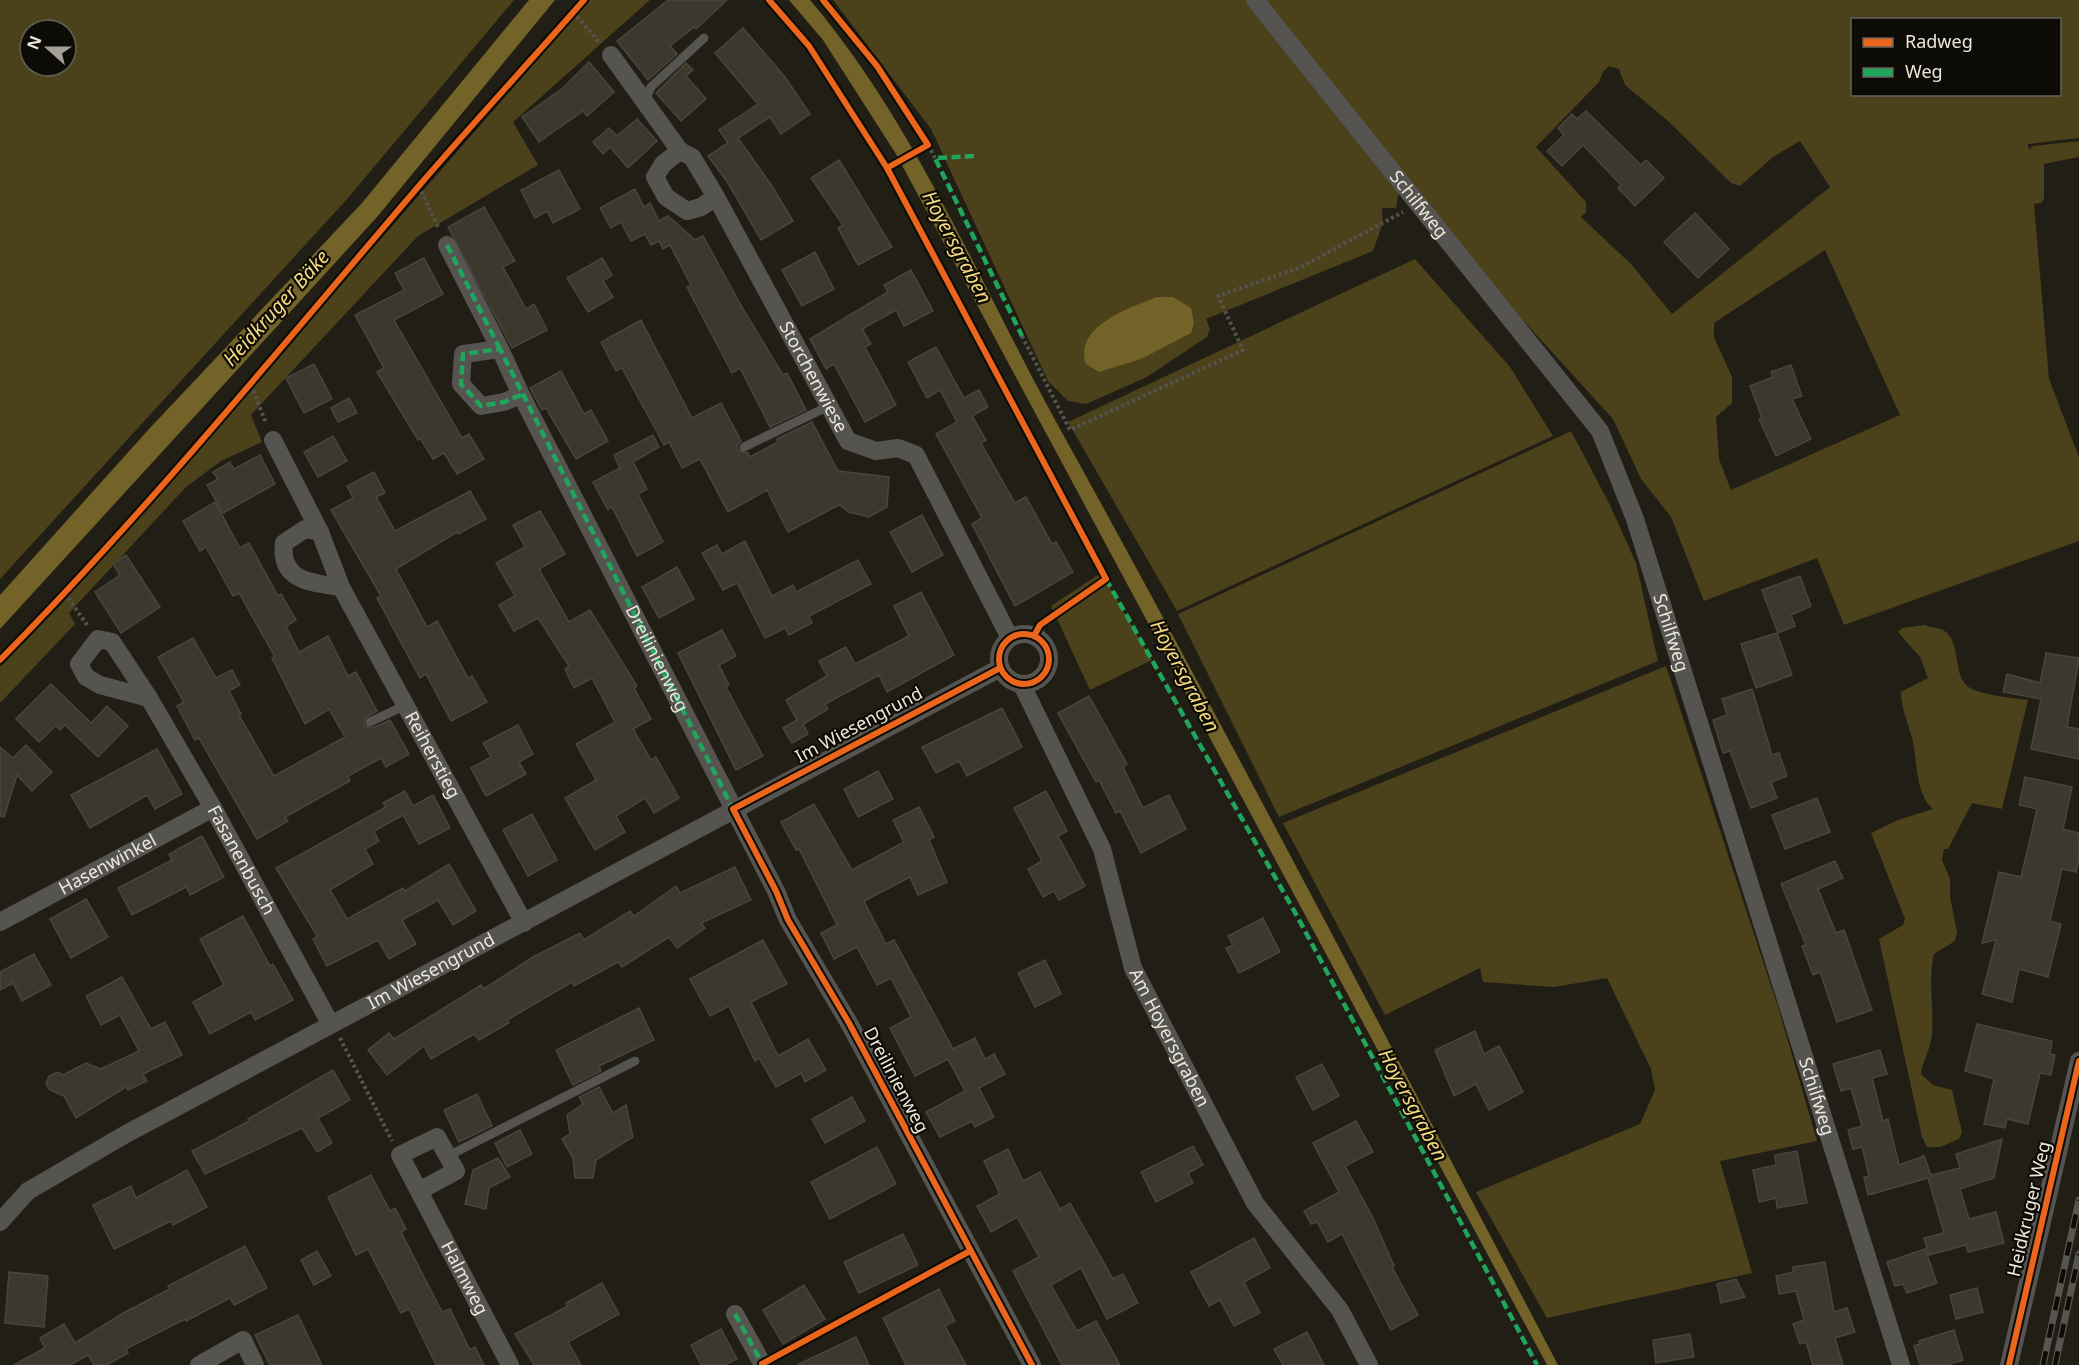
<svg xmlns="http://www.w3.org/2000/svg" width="2079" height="1365" font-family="'Noto Sans',sans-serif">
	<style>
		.green { fill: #4b411a; fill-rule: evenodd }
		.water { fill: #746329 }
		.building { fill: #3c382d; stroke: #48453e; stroke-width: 1.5 }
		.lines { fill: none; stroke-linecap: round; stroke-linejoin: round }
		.path { stroke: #54534e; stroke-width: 4; stroke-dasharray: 3 3; stroke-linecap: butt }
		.service { stroke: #555450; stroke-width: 9 }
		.minor { stroke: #555450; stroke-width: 18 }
		.rail-casing { stroke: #575550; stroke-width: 7 }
		.rail { stroke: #0d0b05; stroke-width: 4.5; stroke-dasharray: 14; stroke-linecap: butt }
		.quiet { stroke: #20a55d; stroke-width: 4.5; stroke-dasharray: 9 4.5; stroke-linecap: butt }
		.cycleway-casing { stroke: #0d0b05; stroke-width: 10 }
		.cycleway { stroke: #eb651d; stroke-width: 6 }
		.labels { text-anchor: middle; stroke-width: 4.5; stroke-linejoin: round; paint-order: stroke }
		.street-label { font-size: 18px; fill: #ebe8dc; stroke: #0d0b05 }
		.water-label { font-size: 20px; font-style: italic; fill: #f4d97e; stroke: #0d0b05 }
	</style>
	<rect width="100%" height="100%" fill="#211e15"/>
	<g class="green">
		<path d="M0 0H514L348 198 0 579ZM30 30H66V66H30Z"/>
		<polygon points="590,0 650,0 513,122 538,165 418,236 251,415 262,442 221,461 186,487 69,613 75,624 0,703 0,667 62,603"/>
		<path d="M833 0H2079V138L2028 144 2029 150 2033 146 2079 141V157L2044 164V199L2041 203 2034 204 2049 379 2079 457V541L1844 625 1817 558 1704 601 1671 517 1641 479 1613 419 1400 185 1396 208H1382L1383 223 1373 251 1206 319 1210 329 1207 337 1147 377 1086 404 1068 401 1048 381 931 129ZM1852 20H2060V94H1852ZM1609 66 1619 69 1625 85 1667 120 1731 183 1740 186 1773 157 1800 141 1830 187 1672 314 1631 264 1581 217 1586 212V202L1536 147 1599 82 1603 72ZM1825 250 1900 415 1731 490 1719 459 1716 417 1732 403V377L1714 337V323Z"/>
		<polygon points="1415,259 1510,367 1553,436 1177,611 1068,422"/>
		<polygon points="1571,431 1610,505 1636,563 1658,661 1279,817 1178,614"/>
		<polygon points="1101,573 1152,660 1090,690 1051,606"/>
		<path d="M1925 625C1931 628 1938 627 1943 630 1962 641 1952 672 1967 686 1978 695 2013 698 2028 700L2002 809 1972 803 1948 849H1944L1942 860 1950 879V897L1957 932 1955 941 1934 954C1928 981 1934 1007 1932 1034 1931 1049 1923 1059 1921 1074L1933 1085 1952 1090 1962 1132 1959 1139 1940 1147H1927L1922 1137 1879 939 1903 925 1905 919 1871 833 1898 820 1933 809C1914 792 1918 760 1912 738 1908 722 1901 709 1901 692L1928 678 1920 657 1898 632 1902 628Z"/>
		<polygon points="1666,666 1779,1010 1817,1141 1720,1161 1752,1273 1547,1318 1476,1192 1640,1124 1655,1090 1651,1069 1607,978 1554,987 1483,982 1480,968 1385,1015 1283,823"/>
	</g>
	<g class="water">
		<polygon points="529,0 555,0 377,217 0,629 0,595 149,429 362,203"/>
		<path d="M789 0H810C913 121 978 279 1054 418 1227 731 1392 1048 1558 1365H1547L896 154 823 40Z"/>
		<path d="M1157 297H1173L1191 308 1194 323 1191 333 1141 359 1099 372 1086 364C1074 326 1129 308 1157 297Z"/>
	</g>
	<g class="building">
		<polygon points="668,0 727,0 696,29 694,27 670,46 677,54 648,80 617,41"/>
		<polygon points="743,28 785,77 810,114 781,134 770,117 738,138 772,186 793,221 761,240 728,183 708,156 728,143 719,130 758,104 715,53"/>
		<polygon points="589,62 614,92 587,116 583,111 539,142 522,117 563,88"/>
		<polygon points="686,63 693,70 686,76 706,99 681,121 656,93"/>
		<polygon points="1586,111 1641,165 1646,160 1664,178 1635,206 1618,188 1621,185 1583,145 1562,166 1547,151 1564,135 1558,128 1572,114 1577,119"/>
		<polygon points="637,119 657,141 628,168 610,147 603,154 593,142 609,128 617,136"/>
		<polygon points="839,160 892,247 858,265 838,228 843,225 811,178"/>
		<polygon points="559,170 580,209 553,223 547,211 535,218 521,190"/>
		<polygon points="635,189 644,207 650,203 659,221 668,216 695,240 703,236 743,309 783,375 787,373 806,410 770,427 740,368 732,373 687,287 691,285 670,245 663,249 659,241 651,245 645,234 631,241 621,222 611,228 600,208"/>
		<polygon points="484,207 515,261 503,267 526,309 534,304 547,330 512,348 448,227"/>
		<polygon points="1695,213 1729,249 1698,278 1664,242"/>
		<polygon points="815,252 834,289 802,306 782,270"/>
		<polygon points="424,258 443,294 394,320 462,438 469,434 484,459 457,474 444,453 433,459 420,438 418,440 377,372 384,368 355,315 404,290 395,273"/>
		<polygon points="602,258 612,275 603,281 613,297 588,312 567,278"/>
		<polygon points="911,270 933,311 904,326 896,310 862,329 871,344 865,347 896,405 865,422 834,364 826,369 810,339 888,292 884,285"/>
		<polygon points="641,320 692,418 721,403 741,441 737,446 738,450 748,453 750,457 778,442 777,439 812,422 838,471 889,477 887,507 869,517 849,512 839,505 788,532 767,490 728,512 700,459 682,468 669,442 664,445 622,368 616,371 601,342"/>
		<polygon points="936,347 964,398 979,390 988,407 972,416 986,440 981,443 1015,503 1026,497 1052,544 1056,542 1073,572 1015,606 972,524 982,518 936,434 957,422 940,390 927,398 908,362"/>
		<polygon points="314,364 332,399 304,413 286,378"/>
		<polygon points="1791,365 1802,396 1792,399 1811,439 1776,456 1759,419 1762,418 1750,386 1773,377 1771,372"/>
		<polygon points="561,371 584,414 591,410 608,441 576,459 546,408 542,410 530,388"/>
		<polygon points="349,398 357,413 338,422 331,408"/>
		<polygon points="653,435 659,447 633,462 647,489 638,494 663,542 637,556 612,507 608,510 593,482 620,468 614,455"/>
		<polygon points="333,436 347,461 318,477 304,452"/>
		<polygon points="260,455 275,484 223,513 207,485 218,479 213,472 230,462 234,469"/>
		<polygon points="374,472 385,493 376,497 395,531 470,491 486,519 458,534 457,532 396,569 427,627 437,621 468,678 472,676 487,702 451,721 426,674 420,678 377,598 381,596 331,510 353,498 347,486"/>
		<polygon points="215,502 240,548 249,543 278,596 281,594 296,620 286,626 299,652 328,636 348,676 356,672 377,711 365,718 364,725 372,728 390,720 409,754 386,767 381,758 348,776 350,781 285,817 288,821 257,839 199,738 195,740 177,706 184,702 158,657 193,638 216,678 232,670 240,685 229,691 241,714 239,715 274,776 345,737 329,709 305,724 272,658 275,657 239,593 233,596 206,547 200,551 183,521"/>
		<polygon points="540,511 565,554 539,569 569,622 590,610 637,686 634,688 651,719 633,729 651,760 656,757 679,798 654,813 645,798 616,816 625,832 595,850 565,798 596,780 576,744 615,722 592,678 574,688 565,669 569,666 538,618 514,631 499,605 515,596 496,563 525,547 513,525"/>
		<polygon points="922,515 943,555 912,572 890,532"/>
		<polygon points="745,541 772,596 793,585 796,592 858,560 871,584 809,616 812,623 789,635 785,628 765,638 737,583 723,590 702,553 717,545 722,554"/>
		<polygon points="126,555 160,607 121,633 95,592 120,575 113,564"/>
		<polygon points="677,567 694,599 659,618 642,587"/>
		<polygon points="1800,576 1811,606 1791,615 1795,626 1778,633 1762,590"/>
		<polygon points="921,592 954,655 887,692 879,675 825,704 828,709 803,724 808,734 792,743 783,728 797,720 786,700 827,676 819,661 846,647 855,664 909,636 894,606"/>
		<polygon points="722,630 736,656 719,665 729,685 726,687 763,756 736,770 678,653"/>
		<polygon points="1777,633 1792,675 1756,688 1741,644"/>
		<polygon points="2046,653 2079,658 2067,727 2079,729 2079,759 2031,749 2041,699 2003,692 2007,674 2040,683"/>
		<polygon points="51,684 91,723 107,706 128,726 98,757 65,725 60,730 56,725 39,742 16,719"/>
		<polygon points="1752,689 1772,755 1779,753 1787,776 1771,782 1777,798 1751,808 1730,751 1723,753 1713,720 1727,715 1722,699"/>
		<polygon points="1089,696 1127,764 1123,767 1143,808 1169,795 1186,829 1141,853 1120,811 1116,813 1099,780 1096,782 1058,713"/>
		<polygon points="1002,708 1022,747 967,776 959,761 936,773 922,747"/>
		<polygon points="518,725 533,754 519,762 526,774 486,796 471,768 491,757 483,743"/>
		<polygon points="26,745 52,772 32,791 17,775 4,817 0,816 0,747 13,758"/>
		<polygon points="157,749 182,794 155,809 147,795 90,828 71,795"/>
		<polygon points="878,771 893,799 858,817 844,789"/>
		<polygon points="2025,777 2072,787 2063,829 2079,833 2079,860 2076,872 2062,869 2050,921 2061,924 2048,977 2019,969 2012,1002 1982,994 1996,940 1982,943 1999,872 2021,877 2037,809 2019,805"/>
		<polygon points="405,791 413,806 433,795 450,828 419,844 403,815 374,831 379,841 365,849 373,864 330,890 347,919 403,888 405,891 449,864 476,911 453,925 438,900 402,920 416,944 389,959 378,940 327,966 313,939 317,936 276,868 386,807 383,803"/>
		<polygon points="1046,791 1067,831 1058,836 1085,886 1059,900 1054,891 1043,897 1028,869 1042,861 1014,808"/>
		<polygon points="1817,798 1830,832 1785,849 1772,815"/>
		<polygon points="814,804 852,870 904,842 893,820 919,807 934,837 929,840 947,882 918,895 910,877 864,901 886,944 894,940 953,1049 975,1038 985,1059 994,1054 1005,1074 979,1088 994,1117 975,1127 972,1121 940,1137 926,1112 965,1091 948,1059 915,1076 890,1028 911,1017 891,978 877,985 857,947 834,959 821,933 837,925 799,849 796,850 781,822"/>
		<polygon points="532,814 557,860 528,876 503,830"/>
		<polygon points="202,836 224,877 190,895 186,887 132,915 118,888 172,860 169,854"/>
		<polygon points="1835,861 1843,878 1818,889 1836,933 1844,930 1872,1010 1837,1022 1820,972 1813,975 1802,946 1806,945 1781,884"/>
		<polygon points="735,867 751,900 701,923 705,928 677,948 669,937 622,967 618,962 574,986 572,982 507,1020 509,1023 479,1040 474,1034 431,1059 424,1046 387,1075 368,1050 389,1033 394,1039 481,985 484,989 533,957 580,933 584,940 630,911 634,916 676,886 680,893"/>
		<polygon points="86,899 108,937 71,958 50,919"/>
		<polygon points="243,916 270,966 273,964 293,1000 255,1020 251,1012 210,1034 193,1002 224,985 200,939"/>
		<polygon points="1263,918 1280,952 1239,973 1226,948 1233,945 1228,936"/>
		<polygon points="763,940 787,984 751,1002 778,1056 808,1039 826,1070 805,1082 801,1073 776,1087 759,1058 755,1061 729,1006 710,1016 690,979"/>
		<polygon points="34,954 51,985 22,1001 13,983 0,990 0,972"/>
		<polygon points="1045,960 1061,994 1035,1007 1018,973"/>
		<polygon points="122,977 151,1029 165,1022 182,1055 143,1074 147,1081 128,1090 126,1087 76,1118 64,1096 50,1090 46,1084 49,1076 58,1072 63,1075 86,1063 101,1069 139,1051 120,1015 101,1025 86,996"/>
		<polygon points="639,1008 654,1040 599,1066 601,1071 573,1085 556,1050"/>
		<polygon points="1977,1024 2052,1041 2050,1054 2055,1055 2051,1075 2040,1073 2028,1124 2007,1119 2005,1128 1984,1124 1994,1079 1965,1071"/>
		<polygon points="1475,1031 1484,1054 1499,1046 1523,1092 1489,1110 1476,1084 1454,1096 1435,1050"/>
		<polygon points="1880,1050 1887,1074 1872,1078 1883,1121 1888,1119 1899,1165 1924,1156 1931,1175 1960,1168 1956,1154 2002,1139 1994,1178 1960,1189 1969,1219 1996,1212 2004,1243 1968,1252 1966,1245 1929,1255 1924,1238 1944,1233 1928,1178 1868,1195 1864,1177 1869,1176 1862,1147 1853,1149 1848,1130 1862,1126 1851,1088 1841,1091 1833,1064"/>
		<polygon points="1322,1064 1339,1096 1313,1110 1296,1077"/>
		<polygon points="333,1070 350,1100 318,1118 332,1143 317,1152 302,1128 205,1174 192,1151 249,1121 248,1119"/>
		<polygon points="599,1087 613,1113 626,1105 633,1137 596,1160 593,1178 575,1178 573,1158 562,1139 570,1134 567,1115 583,1104 579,1097"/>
		<polygon points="477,1094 492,1126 459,1142 444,1110"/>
		<polygon points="852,1097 865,1121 825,1143 812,1119"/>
		<polygon points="1356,1121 1373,1152 1345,1166 1373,1218 1394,1266 1392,1267 1418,1315 1391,1330 1342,1234 1328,1242 1317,1222 1311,1224 1304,1211 1339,1192 1313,1143"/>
		<polygon points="520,1130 532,1154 507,1167 495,1143"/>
		<polygon points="1193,1146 1203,1165 1188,1173 1193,1183 1156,1202 1141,1172"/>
		<polygon points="877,1147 896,1184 830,1219 811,1182"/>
		<polygon points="1008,1149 1023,1181 1040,1172 1060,1209 1070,1203 1113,1279 1123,1274 1138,1303 1107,1319 1081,1268 1051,1285 1077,1331 1096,1321 1120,1365 1062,1365 1013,1271 1039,1257 1017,1217 991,1232 977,1206 1000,1194 984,1161"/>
		<polygon points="1797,1151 1807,1203 1777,1208 1776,1198 1759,1202 1753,1170 1776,1165 1775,1155"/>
		<polygon points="498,1158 510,1177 489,1188 486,1209 465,1204 473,1170"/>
		<polygon points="187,1170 207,1207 173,1225 171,1221 114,1249 93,1205 131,1186 136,1198"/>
		<polygon points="371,1175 390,1211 395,1208 406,1229 401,1232 442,1312 450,1309 470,1350 475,1347 484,1365 436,1365 409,1309 401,1313 368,1249 356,1255 328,1197"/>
		<polygon points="903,1234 918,1265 859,1293 844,1262"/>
		<polygon points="1254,1238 1270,1268 1244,1282 1260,1313 1234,1326 1220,1300 1209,1306 1191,1272"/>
		<polygon points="245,1246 267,1288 234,1305 230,1298 186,1321 185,1319 126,1349 128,1353 107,1365 94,1365 88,1355 70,1365 14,1365 45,1348 40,1338 64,1324 75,1343 125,1312 170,1289 168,1286"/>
		<polygon points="1925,1249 1937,1283 1907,1293 1903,1284 1895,1286 1887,1262"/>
		<polygon points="317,1251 331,1276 314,1285 301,1260"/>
		<polygon points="1825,1262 1834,1312 1847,1308 1855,1332 1835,1338 1843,1365 1813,1365 1806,1342 1800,1344 1793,1324 1804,1320 1796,1291 1779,1294 1776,1276 1793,1272 1793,1267"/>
		<polygon points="9,1272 48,1276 44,1327 5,1323"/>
		<polygon points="1736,1279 1745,1297 1721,1303 1717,1284"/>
		<polygon points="602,1283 619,1314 568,1342 581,1365 534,1365 515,1334 568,1306 566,1303"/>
		<polygon points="804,1285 825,1319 783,1344 763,1310"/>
		<polygon points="1977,1288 1983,1312 1956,1319 1950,1295"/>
		<polygon points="939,1289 955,1321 945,1326 966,1365 906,1365 883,1318"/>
		<polygon points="298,1315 322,1365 270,1365 255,1335"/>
		<polygon points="721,1329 737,1359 725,1365 701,1365 691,1345"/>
		<polygon points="1954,1330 1963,1360 1947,1365 1920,1365 1914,1346 1920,1344 1919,1341"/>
		<polygon points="1307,1332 1324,1365 1283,1365 1274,1349"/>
		<polygon points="1690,1334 1694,1357 1656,1363 1653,1340"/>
		<polygon points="856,1337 869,1365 797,1365"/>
	</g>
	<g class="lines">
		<g class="path">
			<polyline points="573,12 600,43"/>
			<polyline points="928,145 935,158"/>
			<polyline points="894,164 919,150"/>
			<polyline points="419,186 439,229"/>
			<polyline points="1022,336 1070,430 1243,350 1218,296 1299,268 1403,212"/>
			<polyline points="251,385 266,423"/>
			<polyline points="65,593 87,625"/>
			<polyline points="340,1038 392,1141"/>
		</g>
		<g class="service">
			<polyline points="644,102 651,87 704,38"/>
			<polyline points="744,447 829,406"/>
			<polyline points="370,722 406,705"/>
			<polyline points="448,1156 635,1061"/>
		</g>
		<g class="minor">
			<path id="s1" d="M1255 0 1600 431 1635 519 1901 1365"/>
			<polyline points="611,55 680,151"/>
			<path id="s2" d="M716 197 692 157 680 151 663 164 655 177 666 197 687 211 701 207 716 197 848 441 876 451 898 448 916 455 1010 638"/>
			<polyline points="447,245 500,349"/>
			<polyline points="521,395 504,402 481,406 461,384 463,354 500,349 521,395 776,891 788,920 849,1023 1032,1365"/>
			<polyline points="273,440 320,532"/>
			<path id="s3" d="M341 587C312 583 279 581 284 543L305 529 320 532 341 587 524 923"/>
			<circle cx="1024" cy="659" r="25"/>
			<path id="s4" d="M1022 685 1102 849 1133 968 1255 1203 1340 1310 1369 1365"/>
			<path id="s5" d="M149 698 100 685 86 677 79 664 98 639 112 642 149 698 213 808 330 1023"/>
			<path id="s6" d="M0 922 213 808"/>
			<path id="s7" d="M419 1191 456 1171 437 1137 400 1155 510 1365"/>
			<path id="s8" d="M0 1222 28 1191 126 1134 1000 668"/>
			<polyline points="735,1314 763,1365"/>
			<polyline points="199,1365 243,1340 255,1365"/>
			<polyline points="2009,1365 2079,1061"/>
		</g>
		<defs>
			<g id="rail">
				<polyline points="2043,1365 2079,1200"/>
				<polyline points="2055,1365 2079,1254"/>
			</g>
		</defs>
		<use href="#rail" class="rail-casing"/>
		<use href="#rail" class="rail"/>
		<g class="quiet">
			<polyline points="974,156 935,158 1022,336"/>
			<polyline points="447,245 500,349"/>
			<path id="s9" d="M521 395 504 402 481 406 461 384 463 354 500 349 733 809"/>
			<polyline points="1106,579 1297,916 1537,1365"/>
			<polyline points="735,1314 763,1365"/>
		</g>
		<defs>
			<g id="cycleway">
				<polyline points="769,0 809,46 887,168 1106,579 1040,625 1034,636"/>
				<polyline points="823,0 877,66 928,145 887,168"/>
				<circle cx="1024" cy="659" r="25"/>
				<path d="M0 660C148 510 281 347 418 187 472 124 529 63 584 0"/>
				<polyline points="1000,668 733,809 776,891 788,920 849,1023 1032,1365"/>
				<polyline points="762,1364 970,1251"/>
				<polyline points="2009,1365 2079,1061"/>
			</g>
		</defs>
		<use href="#cycleway" class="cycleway-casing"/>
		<use href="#cycleway" class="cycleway"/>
	</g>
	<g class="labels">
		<g class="street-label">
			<text dy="6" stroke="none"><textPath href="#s1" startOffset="262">Schilfweg</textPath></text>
			<text dy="6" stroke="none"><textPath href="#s2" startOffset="382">Storchenwiese</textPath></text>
			<text dy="6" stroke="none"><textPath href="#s1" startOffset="766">Schilfweg</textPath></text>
			<text dy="6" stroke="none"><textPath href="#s9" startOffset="486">Dreilinienweg</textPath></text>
			<text transform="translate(859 725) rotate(-28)" y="6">Im Wiesengrund</text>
			<text dy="6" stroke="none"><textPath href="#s3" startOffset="374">Reiherstieg</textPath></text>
			<text dy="6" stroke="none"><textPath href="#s5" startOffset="381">Fasanenbusch</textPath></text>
			<text dy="6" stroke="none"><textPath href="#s6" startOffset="122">Hasenwinkel</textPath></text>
			<text dy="6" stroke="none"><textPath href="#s8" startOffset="501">Im Wiesengrund</textPath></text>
			<text dy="6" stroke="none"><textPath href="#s4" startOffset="384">Am Hoyersgraben</textPath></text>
			<text transform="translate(896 1080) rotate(62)" y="6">Dreilinienweg</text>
			<text dy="6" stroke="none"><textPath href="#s1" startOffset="1252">Schilfweg</textPath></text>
			<text transform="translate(2029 1209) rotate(-77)" y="6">Heidkruger Weg</text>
			<text dy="6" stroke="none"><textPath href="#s7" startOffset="261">Halmweg</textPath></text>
		</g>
		<g class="water-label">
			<text transform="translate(957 247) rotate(62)" y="7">Hoyersgraben</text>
			<text transform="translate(276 308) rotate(-48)" y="7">Heidkruger Bäke</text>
			<text transform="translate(1185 676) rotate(62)" y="7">Hoyersgraben</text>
			<text transform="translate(1413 1105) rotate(62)" y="7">Hoyersgraben</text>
		</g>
	</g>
	<rect x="1851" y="18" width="210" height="78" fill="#0d0b05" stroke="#66635b" stroke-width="1.5"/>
	<rect x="1863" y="38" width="30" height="9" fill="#eb651d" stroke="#66635b" stroke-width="1.5"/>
	<text x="1905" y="48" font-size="18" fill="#ebe8dc">Radweg</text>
	<rect x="1863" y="68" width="30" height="9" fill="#20a55d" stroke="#66635b" stroke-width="1.5"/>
	<text x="1905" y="78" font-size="18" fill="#ebe8dc">Weg</text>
	<g transform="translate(48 48) rotate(291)"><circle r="28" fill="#0d0b05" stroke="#66635b" stroke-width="1.5"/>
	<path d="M0-4.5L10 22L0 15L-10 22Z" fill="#a4a196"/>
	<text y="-9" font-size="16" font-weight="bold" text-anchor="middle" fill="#ebe8dc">N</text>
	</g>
</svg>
